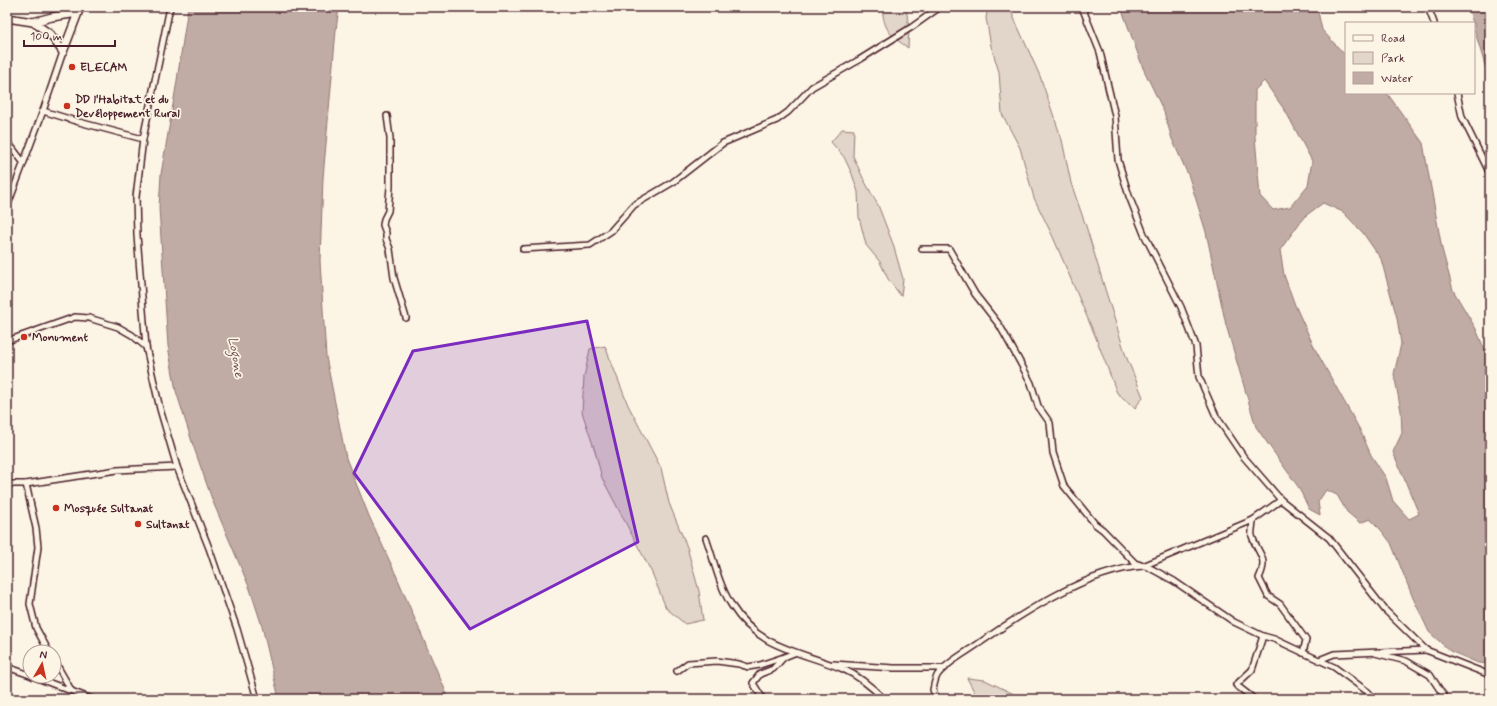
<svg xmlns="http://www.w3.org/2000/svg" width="1497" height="706" font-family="Mynerve,sans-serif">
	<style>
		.green { fill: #e2d5ca; stroke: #967a7a }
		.water { fill: #c0aca5; stroke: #917474; fill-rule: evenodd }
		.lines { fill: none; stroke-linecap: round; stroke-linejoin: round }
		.street-casing { stroke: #4a1f2b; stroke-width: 8 }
		.secondary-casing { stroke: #4a1f2b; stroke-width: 10 }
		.street { stroke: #fcf5e5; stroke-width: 5 }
		.secondary { stroke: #fcf5e5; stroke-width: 7 }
		.marked { fill: #7b2cbf; fill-opacity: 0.2; stroke: #7b2cbf; stroke-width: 3; stroke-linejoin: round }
		.poi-dot { fill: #c8321e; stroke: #fcf5e5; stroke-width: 1.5 }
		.labels { text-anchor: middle; stroke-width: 3.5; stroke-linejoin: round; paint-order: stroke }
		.poi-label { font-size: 12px; font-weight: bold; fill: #4a1f2b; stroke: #fcf5e5; text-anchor: start }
		.water-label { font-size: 13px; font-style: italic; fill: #6d4950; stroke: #fcf5e5 }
	</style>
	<rect width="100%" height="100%" fill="#fcf5e5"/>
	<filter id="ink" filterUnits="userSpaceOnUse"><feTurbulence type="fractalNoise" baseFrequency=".025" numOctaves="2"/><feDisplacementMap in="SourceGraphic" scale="8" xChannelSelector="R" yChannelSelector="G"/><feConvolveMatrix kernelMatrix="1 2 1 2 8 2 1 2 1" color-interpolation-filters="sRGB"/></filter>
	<g filter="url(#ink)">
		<g class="green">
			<path d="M882 7H906L909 29 908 48C890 35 884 31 882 7Z"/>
			<polygon points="988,7 1009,7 1040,76 1062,140 1071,183 1086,226 1105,289 1126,356 1143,397 1135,408 1117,393 1096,338 1053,237 1034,198 1020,148 1002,114 999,72 991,46 986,18"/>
			<polygon points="842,129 854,130 853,156 864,180 878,205 893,244 903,279 901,296 888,279 880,262 866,245 859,217 858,192 852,174 844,157 831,142"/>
			<polygon points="605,346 628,405 661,468 669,503 687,547 699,591 703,620 685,624 666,608 652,573 602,478 595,451 582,412 584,377 590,349"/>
			<polygon points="967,678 985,680 1024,699 978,699"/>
		</g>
		<g class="water">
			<polygon points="188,7 339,7 336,30 323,178 320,261 326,357 346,458 369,516 397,577 449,699 279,699 262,626 250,589 213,502 193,445 176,391 168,346 159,208 161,174 176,87"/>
			<path d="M1121 7H1317L1322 30 1346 56V93H1387L1423 143 1442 249 1453 290 1476 329 1490 363V664L1478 663 1450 651 1429 632 1413 598 1391 543 1381 530 1370 519 1360 523 1347 512 1337 495 1326 490 1318 502 1320 515 1309 509 1299 488 1256 427 1226 325 1206 232 1189 177 1172 139 1164 112 1143 68ZM1264 81 1286 112 1312 161 1308 185 1290 207 1273 210 1260 196 1255 137V90ZM1323 203 1343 212 1363 233 1381 259 1397 318 1401 344 1394 374 1401 411 1402 433 1393 452 1419 514 1409 519 1393 501 1386 478 1371 455 1360 430 1315 349 1295 305 1284 275 1280 250 1304 217Z"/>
			<polygon points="1468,7 1490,7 1490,77 1486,69 1474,28 1474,23 1473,23"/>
		</g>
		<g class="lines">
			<defs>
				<g id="street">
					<polyline points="170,7 143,139 136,197 137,235 146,347 160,409 177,467 209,548 237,629 257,699"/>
					<path d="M1082 7 1100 52 1115 116 1118 160 1129 196 1144 234 1181 307 1196 346 1199 377 1216 416 1243 456 1281 500 1253 520C1253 525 1251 532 1252 536 1258 555 1269 557 1259 578L1268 596 1280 604 1306 640 1303 653"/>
					<polyline points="1428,7 1434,23"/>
					<polyline points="78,13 79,7"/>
					<polyline points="1457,93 1462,117 1490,174"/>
					<polyline points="43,111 79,122 143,139"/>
					<polyline points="387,116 390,138 390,187 388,211 384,219 383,225 386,233 386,239 390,249 394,278 406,318"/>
					<polyline points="7,141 23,162"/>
					<polyline points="7,207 43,111 63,52"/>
					<polyline points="523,249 590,245 611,231 634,205 673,182 723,143 777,120 788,112 812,87 859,60 912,27 940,7"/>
					<polyline points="922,249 949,249 975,294 1000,326 1021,364 1031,383 1038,406 1050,423 1053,453 1064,486 1095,524 1103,530 1135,563 1150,568 1174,581 1234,622 1263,636 1274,639 1334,667 1368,692 1375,699"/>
					<polyline points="7,341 75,317 89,318 118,327 132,335 146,347"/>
					<polyline points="7,484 26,484 117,470 177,467"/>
					<polyline points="26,484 36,528 38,547 30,604 36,628 49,652"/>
					<polyline points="1281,500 1329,538 1385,610 1426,650 1490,675"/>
					<path d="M706 538C714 560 719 586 732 606 759 649 800 651 843 669 859 676 872 687 884 699"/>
					<polyline points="1375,653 1406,661 1430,675 1446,699"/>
					<polyline points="54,660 71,690"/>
					<polyline points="1319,660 1334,654 1426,650"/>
					<polyline points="833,664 894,668 945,668"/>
					<polyline points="7,667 30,675"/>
					<polyline points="677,671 688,663 717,661 739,664 748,667 760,665 784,657"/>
					<polyline points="32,676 92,699"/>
					<polyline points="763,699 753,683 760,674 773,669 784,657 794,653"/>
					<path d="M937 699 933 690C934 685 935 677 939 673 948 662 963 654 975 646 1021 614 1087 570 1143 566L1253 520"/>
					<polyline points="1254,699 1236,685 1252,670 1263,636"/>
				</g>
				<g id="secondary">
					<polyline points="7,18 33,22 52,17 78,13 63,52"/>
					<polyline points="33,22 50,34 63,52"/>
				</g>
			</defs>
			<use href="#street" class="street-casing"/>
			<use href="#secondary" class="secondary-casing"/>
			<use href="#street" class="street"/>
			<use href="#secondary" class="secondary"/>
		</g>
	</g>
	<path class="marked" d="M587 321 638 542 470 629 354 473 413 351Z"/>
	<g class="poi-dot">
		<circle cx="72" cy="67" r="4"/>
		<circle cx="67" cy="106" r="4"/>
		<circle cx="24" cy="337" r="4"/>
		<circle cx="56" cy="508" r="4"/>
		<circle cx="138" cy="524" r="4"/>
	</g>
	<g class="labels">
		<g class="poi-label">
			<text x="80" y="71">ELECAM</text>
			<text x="75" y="103">DD l'Habitat et du<tspan x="75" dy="14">Devéloppement Rural</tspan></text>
			<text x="32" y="341">Monument</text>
			<text x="64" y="512">Mosquée Sultanat</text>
			<text x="146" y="528">Sultanat</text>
		</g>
		<g class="water-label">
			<text transform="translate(237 357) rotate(80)" y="5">Logone</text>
		</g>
	</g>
	<rect width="1497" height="706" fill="none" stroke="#fcf5e5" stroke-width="24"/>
	<rect x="12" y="12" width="1473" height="682" fill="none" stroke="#4a1f2b" stroke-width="1.5" filter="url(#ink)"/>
	<rect x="1345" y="22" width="130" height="72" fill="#fcf5e5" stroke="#b59f9b"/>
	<rect x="1353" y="35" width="20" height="6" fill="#fcf5e5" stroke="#b59f9b"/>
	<text x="1381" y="42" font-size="12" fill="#4a1f2b">Road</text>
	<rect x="1353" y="52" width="20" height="12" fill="#e2d5ca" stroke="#b59f9b"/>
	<text x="1381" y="62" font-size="12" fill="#4a1f2b">Park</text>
	<rect x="1353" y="72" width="20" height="12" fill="#c0aca5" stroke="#b59f9b"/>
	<text x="1381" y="82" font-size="12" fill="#4a1f2b">Water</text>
	<g transform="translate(42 664) rotate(9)"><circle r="19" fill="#fcf5e5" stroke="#b59f9b"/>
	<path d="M0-3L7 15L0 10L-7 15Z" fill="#c8321e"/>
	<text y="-6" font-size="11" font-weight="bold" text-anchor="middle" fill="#4a1f2b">N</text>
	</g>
	<path d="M24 40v6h91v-6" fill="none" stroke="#4a1f2b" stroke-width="2"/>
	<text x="30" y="40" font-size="12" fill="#4a1f2b" stroke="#fcf5e5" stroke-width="3" paint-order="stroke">100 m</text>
</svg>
